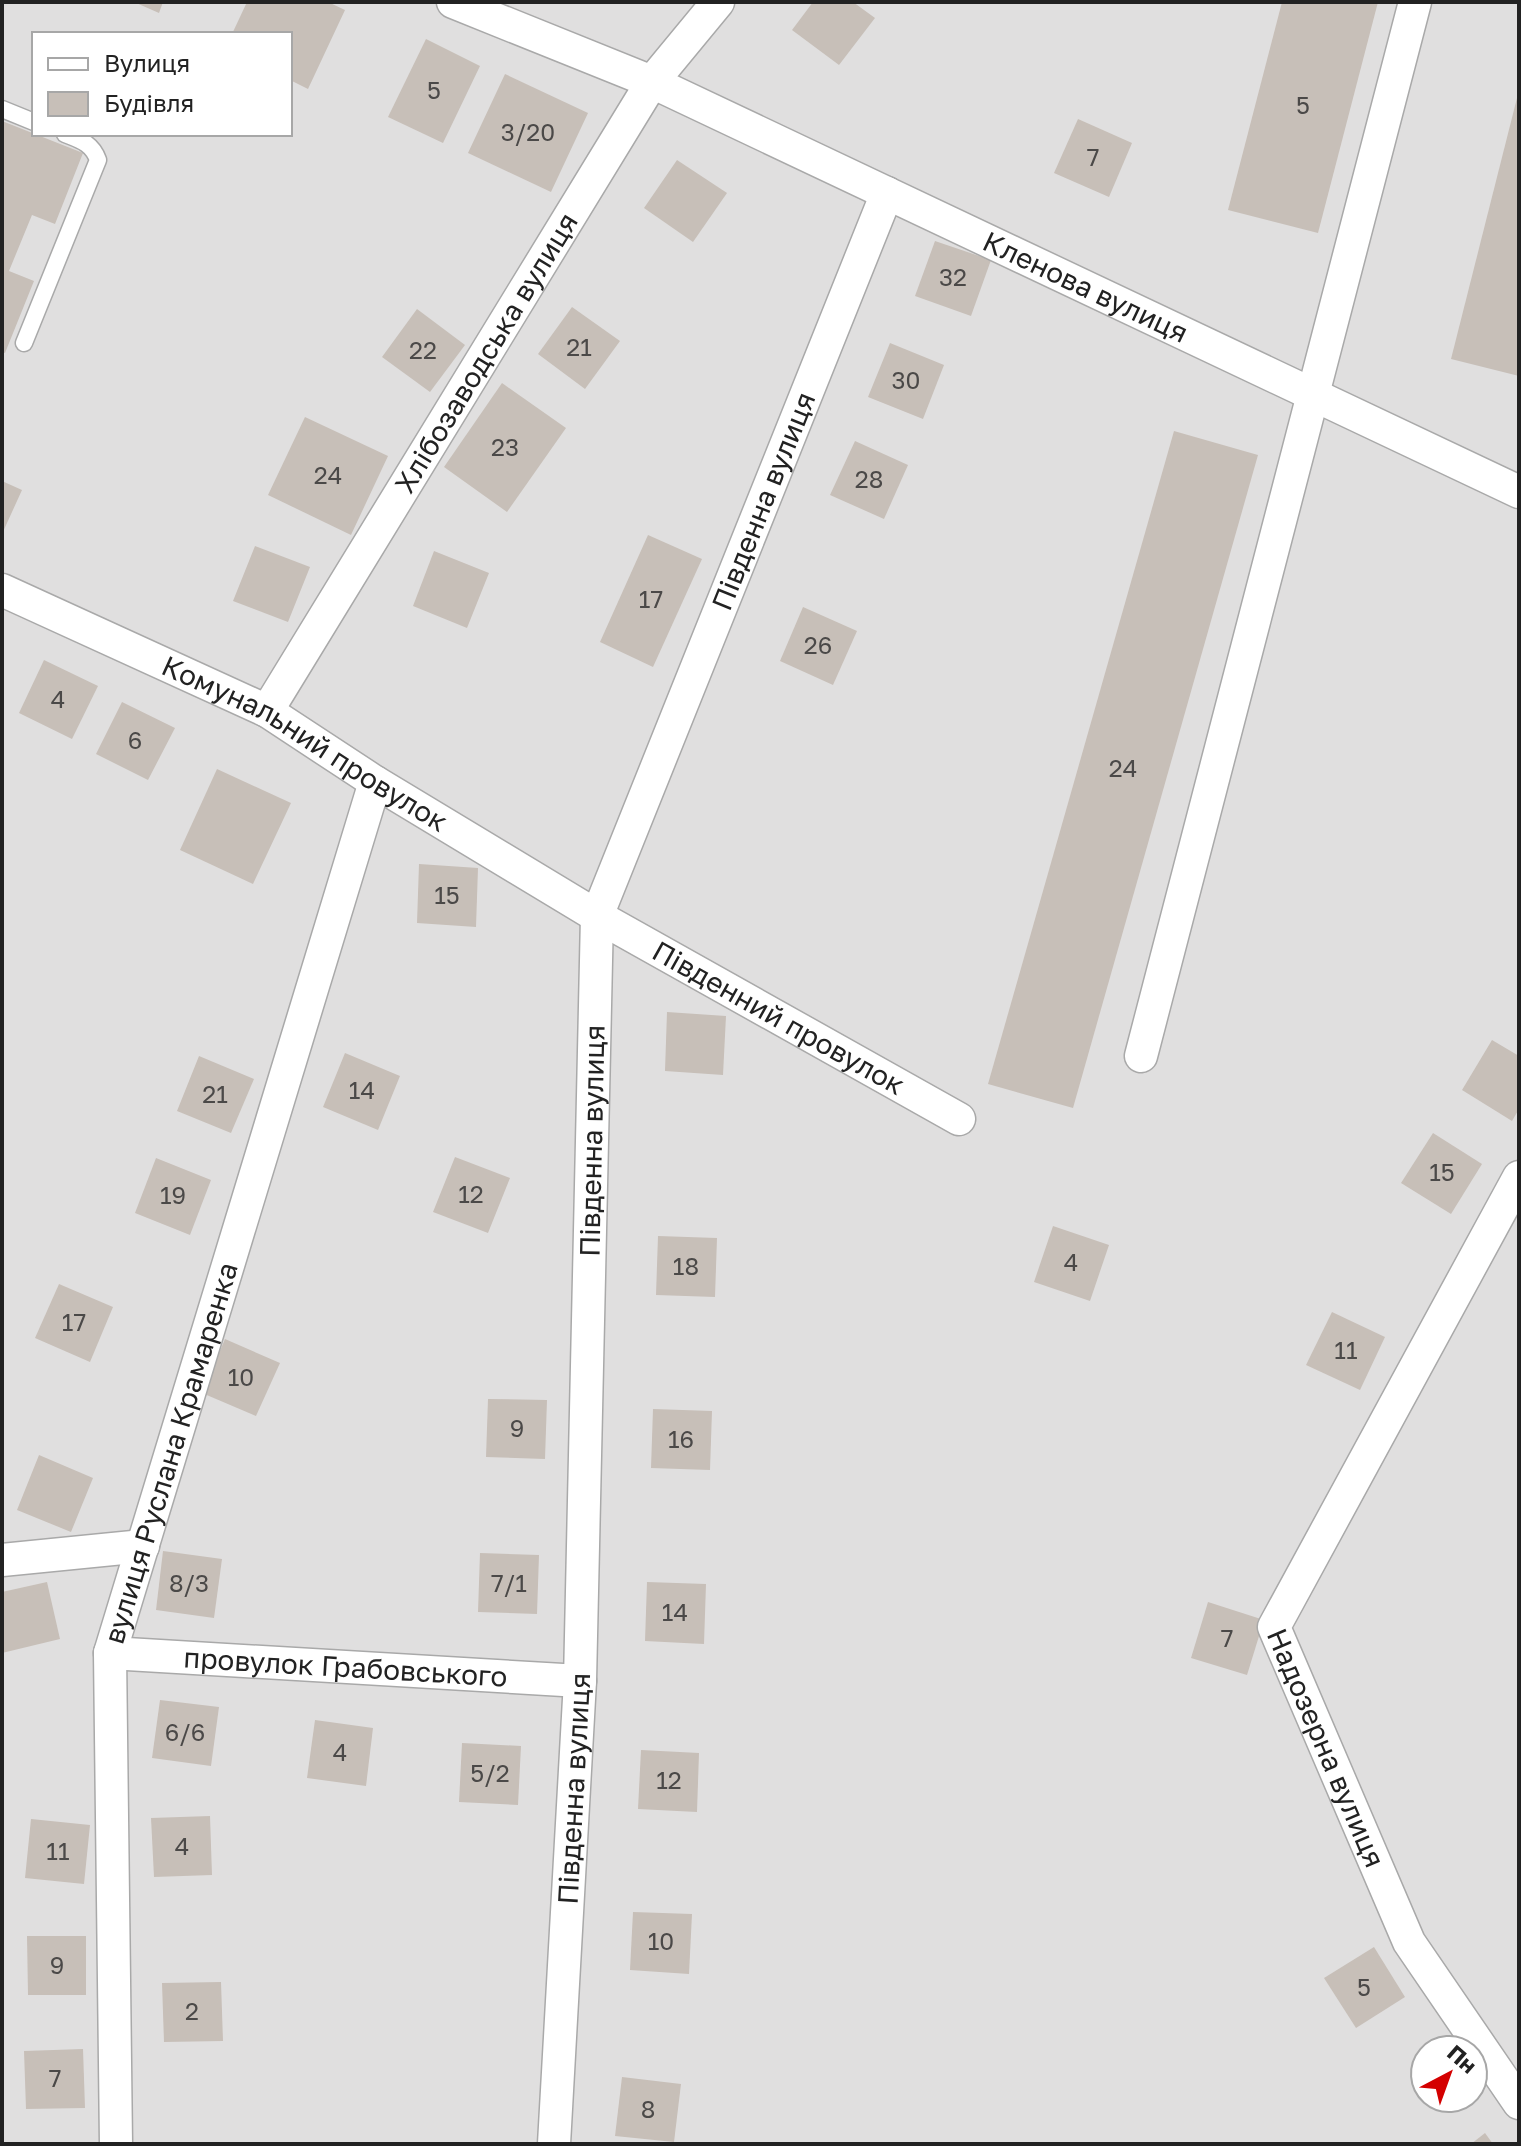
<svg xmlns="http://www.w3.org/2000/svg" width="1521" height="2146" font-family="'Golos Text',sans-serif">
	<style>
		.residential { fill: #e0dfdf; fill-rule: evenodd }
		.building { fill: #c7bfb8 }
		.lines { fill: none; stroke-linecap: round; stroke-linejoin: round }
		.service-casing { stroke: #a9a9a9; stroke-width: 19 }
		.minor-casing { stroke: #a9a9a9; stroke-width: 35 }
		.service { stroke: #fff; stroke-width: 16 }
		.minor { stroke: #fff; stroke-width: 32 }
		.labels { text-anchor: middle; stroke-width: 8; stroke-linejoin: round; paint-order: stroke }
		.number-label { font-size: 24px; fill: #4b4948 }
		.street-label { font-size: 28px; fill: #222; stroke: #fff }
	</style>
	<rect width="100%" height="100%" fill="#f2efe9"/>
	<path class="residential" d="M2 2H1519V2144H2ZM34 34H290V134H34ZM1425 2050H1473V2098H1425Z"/>
	<g class="building">
		<polygon points="134,2 163,2 159,13"/>
		<polygon points="247,2 328,2 345,10 308,89 290,80 290,34 232,34"/>
		<polygon points="813,2 853,2 875,18 839,65 792,30"/>
		<polygon points="1282,2 1378,2 1318,233 1228,210"/>
		<polygon points="426,39 480,66 443,143 388,117"/>
		<polygon points="505,74 588,113 551,192 468,153"/>
		<polygon points="1518,94 1519,94 1519,376 1451,359"/>
		<polygon points="1078,119 1132,143 1109,197 1054,173"/>
		<polygon points="2,121 83,153 55,224 32,215 9,271 34,281 5,353 2,352"/>
		<polygon points="677,160 727,193 693,242 644,208"/>
		<polygon points="935,241 991,260 971,316 915,296"/>
		<polygon points="572,307 620,341 585,389 538,354"/>
		<polygon points="417,309 465,345 430,392 382,357"/>
		<polygon points="890,343 944,365 923,419 868,397"/>
		<polygon points="502,383 566,428 507,512 444,467"/>
		<polygon points="305,417 388,456 351,535 268,495"/>
		<polygon points="1174,431 1258,455 1073,1108 988,1084"/>
		<polygon points="855,441 908,465 884,519 830,495"/>
		<polygon points="2,481 22,490 2,534"/>
		<polygon points="648,535 702,559 653,667 600,642"/>
		<polygon points="255,546 310,567 288,622 233,601"/>
		<polygon points="434,551 489,573 467,628 413,606"/>
		<polygon points="803,607 857,631 833,685 780,661"/>
		<polygon points="44,660 98,686 72,739 19,713"/>
		<polygon points="122,702 175,728 148,780 96,754"/>
		<polygon points="217,769 291,803 253,884 180,850"/>
		<polygon points="419,864 478,868 476,927 417,923"/>
		<polygon points="667,1012 726,1016 723,1075 665,1071"/>
		<polygon points="1492,1040 1519,1056 1519,1109 1512,1121 1462,1090"/>
		<polygon points="345,1053 400,1076 378,1130 323,1107"/>
		<polygon points="199,1056 254,1079 231,1133 177,1111"/>
		<polygon points="1433,1133 1482,1164 1451,1214 1401,1183"/>
		<polygon points="455,1157 510,1178 488,1233 433,1212"/>
		<polygon points="156,1158 211,1180 190,1235 135,1213"/>
		<polygon points="1053,1226 1109,1245 1090,1301 1034,1282"/>
		<polygon points="658,1236 717,1238 715,1297 656,1295"/>
		<polygon points="59,1284 113,1307 90,1362 35,1338"/>
		<polygon points="1332,1312 1385,1337 1360,1390 1306,1365"/>
		<polygon points="225,1339 280,1363 256,1416 202,1393"/>
		<polygon points="488,1399 547,1400 545,1459 486,1457"/>
		<polygon points="653,1409 712,1411 710,1470 651,1468"/>
		<polygon points="39,1455 93,1478 71,1532 17,1510"/>
		<polygon points="163,1551 222,1559 214,1618 156,1610"/>
		<polygon points="480,1553 539,1555 537,1614 478,1612"/>
		<polygon points="47,1582 60,1639 2,1653 2,1592"/>
		<polygon points="647,1582 706,1584 704,1644 645,1641"/>
		<polygon points="1208,1602 1264,1620 1247,1675 1191,1658"/>
		<polygon points="160,1700 219,1707 211,1766 152,1758"/>
		<polygon points="315,1720 373,1728 366,1786 307,1778"/>
		<polygon points="462,1743 521,1746 518,1805 459,1802"/>
		<polygon points="641,1750 699,1753 697,1812 638,1809"/>
		<polygon points="210,1816 212,1875 154,1877 151,1818"/>
		<polygon points="31,1819 90,1825 84,1884 25,1878"/>
		<polygon points="633,1912 692,1914 689,1974 630,1970"/>
		<polygon points="27,1936 86,1936 86,1995 28,1995"/>
		<polygon points="1374,1947 1405,1997 1356,2028 1324,1978"/>
		<polygon points="221,1982 223,2041 164,2042 162,1983"/>
		<polygon points="83,2049 85,2108 26,2109 24,2051"/>
		<polygon points="622,2077 681,2084 674,2142 615,2136"/>
		<polygon points="1485,2133 1493,2144 1471,2144"/>
	</g>
	<g class="lines">
		<defs>
			<g id="service">
				<polyline points="2,109 34,122"/>
				<path d="M24 343 98 160C92 143 80 140 65 134"/>
			</g>
			<g id="minor">
				<path id="s1" d="M453 2 652 82 1519 492"/>
				<path id="s2" d="M2 590 267 711 375 782 597 916 959 1119"/>
				<path id="s3" d="M267 711 652 82 718 2"/>
				<polyline points="1141,1056 1415,2"/>
				<path id="s4" d="M1519 1177 1274 1627 1409 1942 1519 2103"/>
				<polyline points="2,1560 143,1546"/>
				<path id="s5" d="M110 1653 580 1681"/>
				<path id="s6" d="M116 2144 110 1653 375 782"/>
				<path id="s7" d="M554 2144 580 1681 597 916 887 193"/>
			</g>
		</defs>
		<use href="#service" class="service-casing"/>
		<use href="#minor" class="minor-casing"/>
		<use href="#service" class="service"/>
		<use href="#minor" class="minor"/>
	</g>
	<g class="labels">
		<g class="number-label">
			<text x="434" y="99">5</text>
			<text x="1303" y="114">5</text>
			<text x="528" y="141">3/20</text>
			<text x="1093" y="166">7</text>
			<text x="953" y="286">32</text>
			<text x="579" y="356">21</text>
			<text x="423" y="359">22</text>
			<text x="906" y="389">30</text>
			<text x="505" y="456">23</text>
			<text x="328" y="484">24</text>
			<text x="869" y="488">28</text>
			<text x="651" y="608">17</text>
			<text x="818" y="654">26</text>
			<text x="58" y="708">4</text>
			<text x="135" y="749">6</text>
			<text x="1123" y="777">24</text>
			<text x="447" y="904">15</text>
			<text x="362" y="1099">14</text>
			<text x="215" y="1103">21</text>
			<text x="1442" y="1181">15</text>
			<text x="471" y="1203">12</text>
			<text x="173" y="1204">19</text>
			<text x="1071" y="1271">4</text>
			<text x="686" y="1275">18</text>
			<text x="74" y="1331">17</text>
			<text x="1346" y="1359">11</text>
			<text x="241" y="1386">10</text>
			<text x="517" y="1437">9</text>
			<text x="681" y="1448">16</text>
			<text x="189" y="1592">8/3</text>
			<text x="509" y="1592">7/1</text>
			<text x="675" y="1621">14</text>
			<text x="1227" y="1647">7</text>
			<text x="185" y="1741">6/6</text>
			<text x="340" y="1761">4</text>
			<text x="490" y="1782">5/2</text>
			<text x="669" y="1789">12</text>
			<text x="182" y="1855">4</text>
			<text x="58" y="1860">11</text>
			<text x="661" y="1950">10</text>
			<text x="57" y="1974">9</text>
			<text x="1364" y="1996">5</text>
			<text x="192" y="2020">2</text>
			<text x="55" y="2087">7</text>
			<text x="648" y="2118">8</text>
		</g>
		<g class="street-label">
			<text dy="10" stroke="none"><textPath href="#s1" startOffset="694">Кленова вулиця</textPath></text>
			<text dy="10" stroke="none"><textPath href="#s3" startOffset="420">Хлібозаводська вулиця</textPath></text>
			<text dy="10" stroke="none"><textPath href="#s7" startOffset="1676">Південна вулиця</textPath></text>
			<text dy="10" stroke="none"><textPath href="#s2" startOffset="340">Комунальний провулок</textPath></text>
			<text dy="10" stroke="none"><textPath href="#s2" startOffset="888">Південний провулок</textPath></text>
			<text dy="10" stroke="none"><textPath href="#s7" startOffset="1004">Південна вулиця</textPath></text>
			<text dy="10" stroke="none"><textPath href="#s6" startOffset="700">вулиця Руслана Крамаренка</textPath></text>
			<text dy="10" stroke="none"><textPath href="#s5" startOffset="236">провулок Грабовського</textPath></text>
			<text dy="10" stroke="none"><textPath href="#s4" startOffset="644">Надозерна вулиця</textPath></text>
			<text dy="10" stroke="none"><textPath href="#s7" startOffset="356">Південна вулиця</textPath></text>
		</g>
	</g>
	<rect width="1521" height="2146" fill="none" stroke="#222222" stroke-width="8"/>
	<rect x="32" y="32" width="260" height="104" fill="#ffffff" stroke="#a7a7a7" stroke-width="2"/>
	<rect x="48" y="58" width="40" height="12" fill="#ffffff" stroke="#a7a7a7" stroke-width="2"/>
	<text x="104" y="72" font-size="24" fill="#222222">Вулиця</text>
	<rect x="48" y="92" width="40" height="24" fill="#c7bfb8" stroke="#a7a7a7" stroke-width="2"/>
	<text x="104" y="112" font-size="24" fill="#222222">Будівля</text>
	<g transform="translate(1449 2074) rotate(41)"><circle r="38" fill="#ffffff" stroke="#a7a7a7" stroke-width="2"/>
	<path d="M0-6L14 30L0 20L-14 30Z" fill="#d40000"/>
	<text y="-12" font-size="22" font-weight="bold" text-anchor="middle" fill="#222222">Пн</text>
	</g>
</svg>
